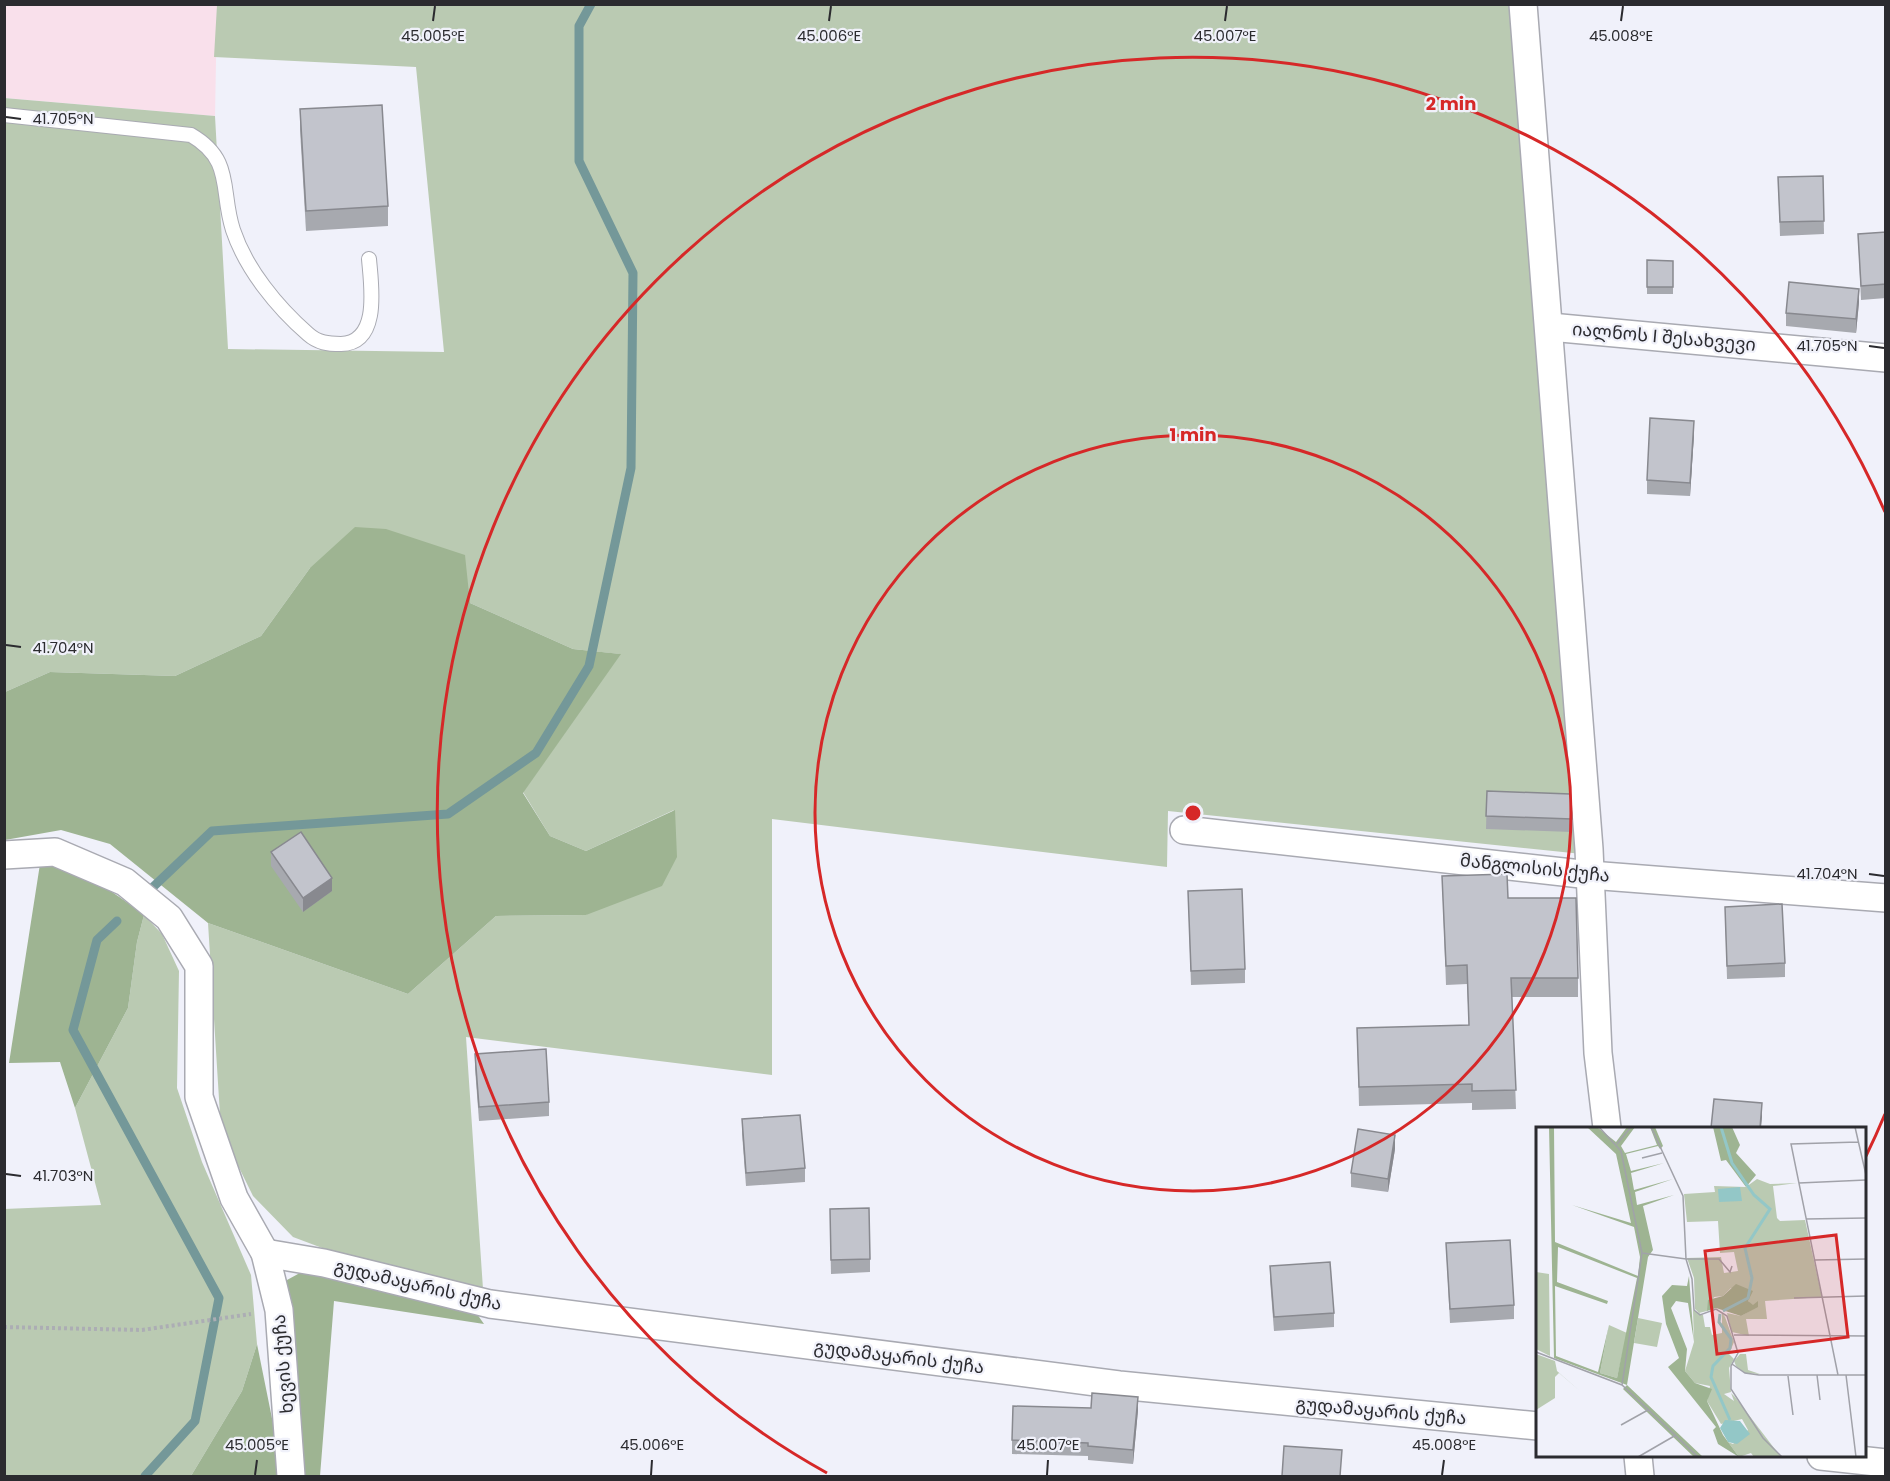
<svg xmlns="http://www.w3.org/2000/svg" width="1890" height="1481" font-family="Poppins,'Noto Sans Georgian',sans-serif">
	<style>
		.industrial { fill: #f9e0eb }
		.green { fill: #bacab2 }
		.forest { fill: #9eb492 }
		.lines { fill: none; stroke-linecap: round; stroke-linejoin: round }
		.stream { stroke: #749899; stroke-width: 9 }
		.lane-casing { stroke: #a9aab2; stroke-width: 16 }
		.street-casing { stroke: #a9aab2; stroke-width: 30 }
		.path { stroke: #acadb4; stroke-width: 4; stroke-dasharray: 3 3; stroke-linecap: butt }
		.lane { stroke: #fff; stroke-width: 14 }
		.street { stroke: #fff; stroke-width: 27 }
		.wall { fill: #a7a9af }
		.shaded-wall { fill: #88898f }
		.building { fill: #c2c4cc; stroke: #88898f; stroke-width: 1.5 }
		.ticks { fill: none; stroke: #2b2b2f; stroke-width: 2 }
		.ring { fill: none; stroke: #d62828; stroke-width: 3 }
		.labels { text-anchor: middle; stroke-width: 4.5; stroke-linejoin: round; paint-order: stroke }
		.street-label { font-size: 18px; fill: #2b2b2f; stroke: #f0f1fa }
		.inset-river { fill: none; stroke: #93c7c7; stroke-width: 3 }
		.inset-road { fill: none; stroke: #a1a2a9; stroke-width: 1.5 }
		.view { fill: #d62828; fill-opacity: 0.15; stroke: #d62828; stroke-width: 3 }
		.inset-edge { fill: none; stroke: #2b2b2f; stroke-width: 3 }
		.ticks-label { font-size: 15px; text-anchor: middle; fill: #2b2b2f; stroke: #f0f1fa; stroke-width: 4.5; stroke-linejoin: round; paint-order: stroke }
		.centre { fill: #d62828; stroke: #f0f1fa; stroke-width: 3 }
		.ring-label { font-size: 18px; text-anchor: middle; font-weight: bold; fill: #d62828; stroke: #f0f1fa; stroke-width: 4.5; stroke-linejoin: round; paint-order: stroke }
	</style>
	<rect width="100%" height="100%" fill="#f0f1fa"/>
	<polygon class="industrial" points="4,5 217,5 215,116 5,98"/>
	<g class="green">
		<polygon points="217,5 1510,5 1582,854 1168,811 1167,867 772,819 772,1075 466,1037 483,1289 341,1255 293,1237 253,1196 221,1131 208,923 408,994 496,916 586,915 674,810 586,851 550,836 523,792 620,654 573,649 470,603 310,568 261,636 175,676 50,672 5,692 4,98 215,116 228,349 444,352 416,67 214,57"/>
		<polygon points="144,915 162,934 179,971 177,1088 202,1162 251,1275 257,1344 242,1391 191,1476 5,1476 4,1209 101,1205 75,1108 128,1008 137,942"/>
	</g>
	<g class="forest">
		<polygon points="355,527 386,529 465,555 470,603 573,649 621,654 523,793 550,836 586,851 675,810 677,857 662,886 586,915 496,916 408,994 208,923 110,844 61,830 5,840 5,692 50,672 175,676 261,636 310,568"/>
		<path d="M40 864C83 868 110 890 144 915L137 942 128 1008 75 1108 60 1062 9 1063Z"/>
		<polygon points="309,1268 477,1314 484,1324 334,1301 320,1476 300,1476 283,1294 287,1280"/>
		<polygon points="257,1344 281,1463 281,1476 191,1476 242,1391"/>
	</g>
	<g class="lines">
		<g class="stream">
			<polyline points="152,888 212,831 448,814 536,753 589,666 631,468 633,273 579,161 579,26 591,4"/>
			<polyline points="117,921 97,940 73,1030 219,1298 195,1421 145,1476"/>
		</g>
		<defs>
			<path id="lane" d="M4 115 191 135C234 160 220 190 233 230 246 269 277 307 308 334 318 343 328 344 341 344 381 343 371 284 369 259"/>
			<g id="street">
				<polyline points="1523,4 1589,849 1598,1053 1607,1128"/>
				<polyline points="1550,327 1886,358"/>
				<polyline points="1184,830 1590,875 1886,898"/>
				<polyline points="4,855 55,852 125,882 169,918 199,966 199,1097 234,1198 265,1253 279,1310 291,1476"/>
				<polyline points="265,1253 324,1263 490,1304 1119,1385 1538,1426"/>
				<polyline points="1638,1456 1640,1476"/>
				<polyline points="1821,1456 1886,1463"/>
			</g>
		</defs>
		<use href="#lane" class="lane-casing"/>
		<use href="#street" class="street-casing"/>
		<polyline class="path" points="4,1327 142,1330 251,1314"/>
		<use href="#lane" class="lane"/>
		<use href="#street" class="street"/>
	</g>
	<g class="wall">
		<polygon points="300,109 388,206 388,226 306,231 300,130"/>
		<polygon points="1823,176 1824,234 1780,236 1778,177"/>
		<polygon points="1886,232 1886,298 1861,300 1858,234"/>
		<polygon points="1647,260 1673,261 1673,294 1647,294"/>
		<polygon points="1859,302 1856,333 1786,326 1786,313"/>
		<polygon points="1694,434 1690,496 1647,494 1647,480"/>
		<polygon points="1487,791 1572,819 1572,832 1486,829"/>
		<polygon points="271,852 332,891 303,912 271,866"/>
		<polygon points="1442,876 1508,898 1578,978 1578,997 1512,997 1516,1109 1472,1110 1472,1103 1359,1106 1357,1028 1469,1025 1467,984 1446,985"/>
		<polygon points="1188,891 1245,969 1245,983 1191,985"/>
		<polygon points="1725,907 1785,963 1785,977 1727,979"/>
		<polygon points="475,1054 549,1102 549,1116 479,1121 475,1068"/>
		<polygon points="742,1119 805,1168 805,1182 746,1186 742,1133"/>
		<polygon points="1395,1149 1388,1192 1351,1187 1351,1173"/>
		<polygon points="830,1223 870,1259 870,1272 831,1274"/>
		<polygon points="1446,1243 1514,1305 1514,1319 1450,1323"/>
		<polygon points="1270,1266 1334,1313 1334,1327 1274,1331 1270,1280"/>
		<polygon points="1138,1410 1133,1464 1088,1460 1088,1456 1012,1454 1012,1440"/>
	</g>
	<g class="shaded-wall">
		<polygon points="1859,289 1859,302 1856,333 1856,319"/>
		<polygon points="1694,421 1694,434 1690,496 1690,483"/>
		<polygon points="332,878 332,891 303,912 303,898"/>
		<polygon points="1762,1103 1762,1117 1761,1128 1760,1128"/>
		<polygon points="1395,1135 1395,1149 1388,1192 1388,1179"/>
		<polygon points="1138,1397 1138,1410 1133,1464 1133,1450"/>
	</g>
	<g class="building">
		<polygon points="382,105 388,206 306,211 300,109"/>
		<polygon points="1823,176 1824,221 1780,222 1778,177"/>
		<polygon points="1886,232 1886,284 1861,286 1858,234"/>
		<polygon points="1647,260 1673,261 1673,287 1647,287"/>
		<polygon points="1789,282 1859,289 1856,319 1786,313"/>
		<polygon points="1650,418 1694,421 1690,483 1647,480"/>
		<polygon points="1487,791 1570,794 1572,819 1486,816"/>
		<polygon points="301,832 332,878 303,898 271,852"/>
		<polygon points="1507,874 1508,898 1576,898 1578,978 1511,978 1516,1090 1472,1091 1472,1084 1359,1087 1357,1028 1469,1025 1467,965 1446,966 1442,876"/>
		<polygon points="1242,889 1245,969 1191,971 1188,891"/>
		<polygon points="1782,904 1785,963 1727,966 1725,907"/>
		<polygon points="546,1049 549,1102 479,1107 475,1054"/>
		<polygon points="1714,1099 1762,1103 1760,1128 1711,1128"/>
		<polygon points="800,1115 805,1168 746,1173 742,1119"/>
		<polygon points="1358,1129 1395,1135 1388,1179 1351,1173"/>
		<polygon points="869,1208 870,1259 831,1260 830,1209"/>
		<polygon points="1510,1240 1514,1305 1450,1309 1446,1243"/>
		<polygon points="1330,1262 1334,1313 1274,1317 1270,1266"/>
		<polygon points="1092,1393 1138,1397 1133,1450 1088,1446 1088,1443 1012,1440 1013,1406 1091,1408"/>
		<polygon points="1284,1446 1342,1450 1340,1476 1282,1476"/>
	</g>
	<path class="ticks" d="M433 21 435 6M829 21 831 6M1225 21 1227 6M1621 21 1623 6M6 117 21 119M1869 346 1884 348M6 645 21 647M1869 874 1884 876M6 1174 21 1176M255 1475 257 1460M651 1475 652 1460M1047 1475 1048 1460M1442 1475 1444 1460"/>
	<g class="ring">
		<circle cx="1193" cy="813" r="378"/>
		<path d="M1885 1114A755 755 0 0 1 1866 1156M827 1473A755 755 0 1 1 1885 512"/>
	</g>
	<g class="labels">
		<g class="street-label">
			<text transform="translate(1664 337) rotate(5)" y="6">იალნოს I შესახვევი</text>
			<text transform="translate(1535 868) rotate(6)" y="6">მანგლისის ქუჩა</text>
			<text transform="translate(418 1285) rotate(13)" y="6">გუდამაყარის ქუჩა</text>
			<text transform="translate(899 1357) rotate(7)" y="6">გუდამაყარის ქუჩა</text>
			<text transform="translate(283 1364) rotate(-95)" y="6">ხევის ქუჩა</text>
			<text transform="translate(1381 1411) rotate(5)" y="6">გუდამაყარის ქუჩა</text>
		</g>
	</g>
	<g transform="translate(1536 1127)">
		<rect width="330" height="330" fill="#f0f1fa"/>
		<path d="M221 52 234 57 261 56 237 59 241 91 244 94 269 93 286 170 229 174 231 192H210L213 209 196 205 191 186 205 189 217 182 212 174 214 164 195 161 187 169 178 170 171 184 163 186 159 182 158 151 151 131 185 130 188 146 202 144 198 125 184 126 182 94 151 95 148 67 179 65 178 59 210 60ZM0 145 13 147 14 229 0 222ZM157 183 167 188 169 200H174L176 208 186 206V186L189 190 198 215 193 227 198 232 193 241 195 265 188 267 198 274 195 266 199 270 245 330H218L215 326 203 330 192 315 197 317 212 303 206 292 185 297 171 274 174 259 159 256 149 244 158 215ZM102 191 126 196 121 220 98 216ZM73 198 91 206 81 251 64 246ZM0 227 19 234 21 244 44 264 23 246 19 250V271L0 283ZM204 227H210L212 243 224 247 209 246 200 239 198 234Z" fill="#bacab2"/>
		<path d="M13 0H18L19 115 102 149 104 130 98 100 36 78 95 96 80 27 51 0H61L80 15 91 0H99L85 19 89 26 121 18 114 0H119L127 19 124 22 122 19 90 27 95 44 128 36 95 46 98 63 137 52 99 65 101 78 138 68 107 79 117 123 112 130 91 258 167 330H158L87 262 91 258 18 231ZM22 120 101 151 81 251 64 246 73 198 62 245 20 229 19 159 71 177 72 174 21 155ZM177 0H196L204 18 200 26 220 48 210 60 190 33 185 34ZM153 149 158 215 152 176 140 174 135 181 151 222 149 244 159 256 176 262 171 274 187 308 203 330 182 317 177 303 180 300 132 240 143 231 130 197 126 169 136 158 151 159ZM200 157 217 164 212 174 217 178 222 174V180L205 189 180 181 171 184 172 173 187 169Z" fill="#9eb492" fill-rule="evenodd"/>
		<path d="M204 60 206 74 183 75 182 62ZM189 293 204 294 214 307 201 317 192 315 184 301Z" fill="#93c7c7"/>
		<path class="inset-river" d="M185 0 196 36 218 68 234 82 209 121 216 151 212 171 187 184M184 187 183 195 195 212 194 221 177 239 175 250 194 293"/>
		<path class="inset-road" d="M63 0 85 24 106 126 86 258M115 0 147 69 150 132 156 152 158 183 164 188 180 182 191 189 202 226 195 239V262L227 311 246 330M319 0 330 48M81 17 95 0M106 31 126 26M263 56 330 53M270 92 330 91M106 126 150 132H183L194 145 196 139M279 133 330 132M258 171 330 169M198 208 330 209M0 225 86 258 162 330M196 237 209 246 223 248H330M281 248 284 273M302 248 255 17 322 15M310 248 320 330M252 249 257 288M85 298 112 283M102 330 140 308"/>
		<path class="view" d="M300 108 312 210 181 227 169 124Z"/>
		<rect width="330" height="330" class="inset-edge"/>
	</g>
	<g class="ticks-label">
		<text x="433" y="41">45.005°E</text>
		<text x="829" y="41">45.006°E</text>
		<text x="1225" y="41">45.007°E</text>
		<text x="1621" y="41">45.008°E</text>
		<text x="63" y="124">41.705°N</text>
		<text x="1827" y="351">41.705°N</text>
		<text x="63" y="653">41.704°N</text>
		<text x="1827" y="879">41.704°N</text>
		<text x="63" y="1181">41.703°N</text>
		<text x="257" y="1450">45.005°E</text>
		<text x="652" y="1450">45.006°E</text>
		<text x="1048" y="1450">45.007°E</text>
		<text x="1444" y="1450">45.008°E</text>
	</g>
	<circle cx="1193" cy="813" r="9" class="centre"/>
	<g class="ring-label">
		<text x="1451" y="110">2 min</text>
		<text x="1193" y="441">1 min</text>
	</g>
	<rect width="1890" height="1481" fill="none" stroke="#2b2b2f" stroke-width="12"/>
</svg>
